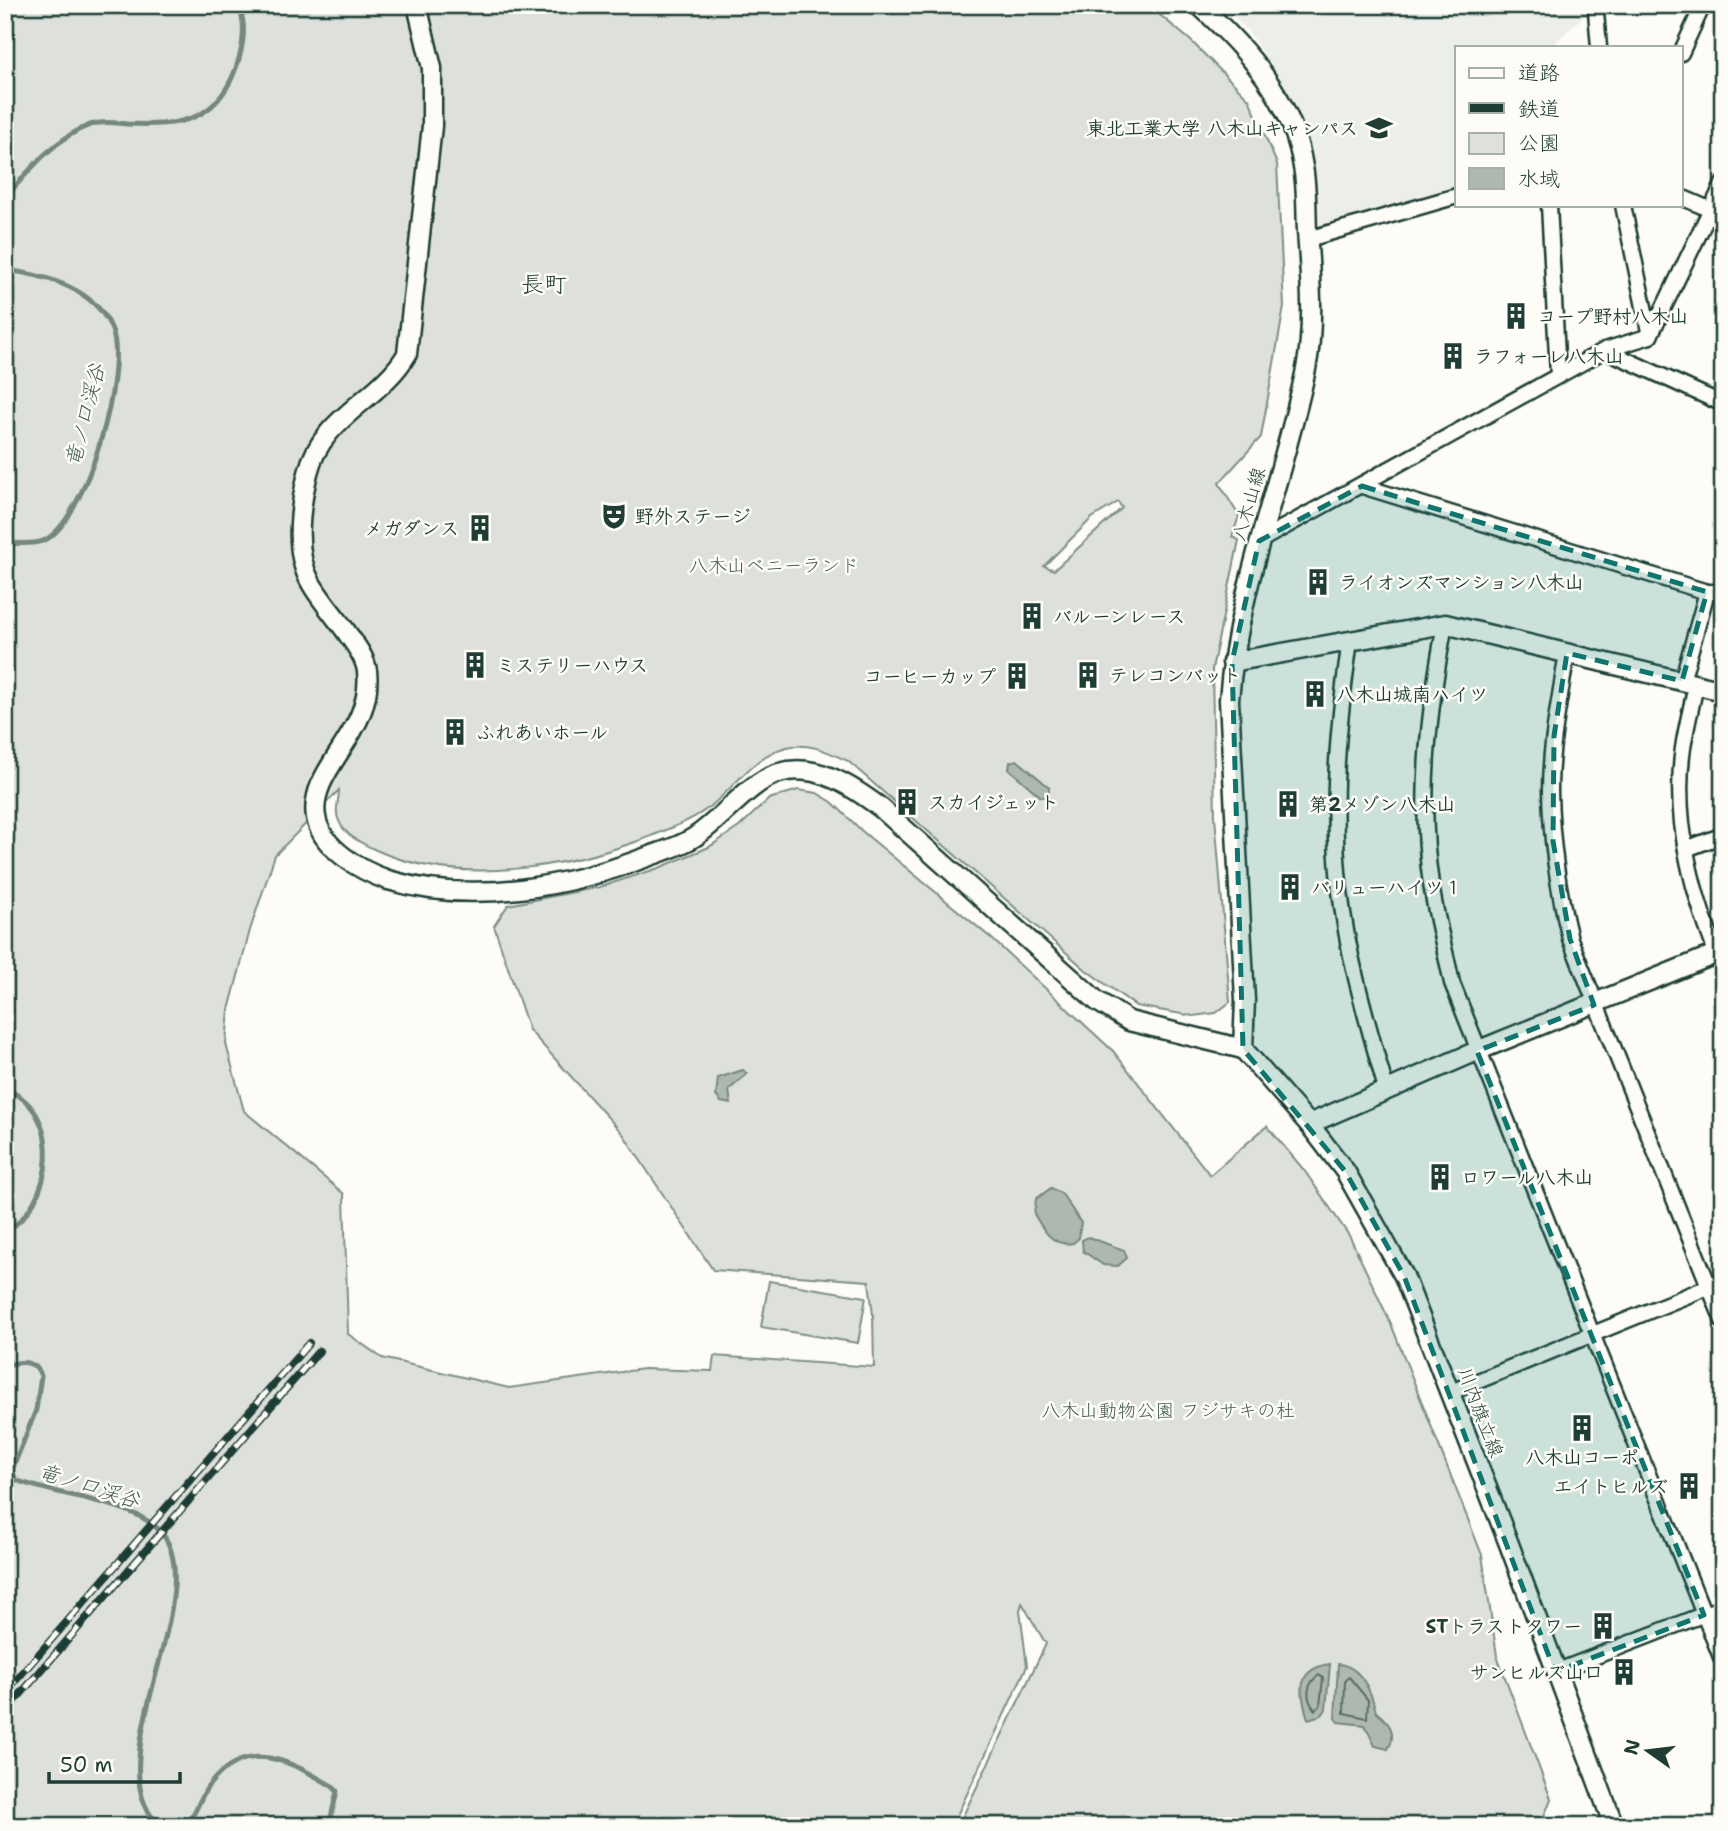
<svg xmlns="http://www.w3.org/2000/svg" width="1728" height="1831" font-family="'Shantell Sans','Klee One',sans-serif">
	<style>
		.built { fill: #eceee9 }
		.green { fill: #dde0db; stroke: #7e8e88; stroke-width: 2; fill-rule: evenodd }
		.water { fill: #aeb8b1; stroke: #75877f; stroke-width: 2 }
		.lines { fill: none; stroke-linecap: round; stroke-linejoin: round }
		.shore { stroke: #586e66; stroke-width: 2 }
		.stream { stroke: #75877f; stroke-width: 5 }
		.minor-casing { stroke: #1f3d34; stroke-width: 19 }
		.tertiary-casing { stroke: #1f3d34; stroke-width: 23 }
		.minor { stroke: #fdfcf7; stroke-width: 14 }
		.tertiary { stroke: #fdfcf7; stroke-width: 18 }
		.rail-casing { stroke: #1f3d34; stroke-width: 8 }
		.rail { stroke: #fdfcf7; stroke-width: 5; stroke-dasharray: 16; stroke-linecap: butt }
		.marked { fill: #0f766e; fill-opacity: 0.2; stroke: #0f766e; stroke-width: 5; stroke-dasharray: 14 9; stroke-linejoin: round }
		.labels { text-anchor: middle; stroke-width: 5; stroke-linejoin: round; paint-order: stroke }
		.poi-label { font-size: 19px; font-weight: bold; fill: #1f3d34; stroke: #fdfcf7; text-anchor: start }
		.street-label { font-size: 19px; fill: #1f3d34; stroke: #fdfcf7 }
		.park-label { font-size: 19px; fill: #455e55; stroke: #fdfcf7 }
		.water-label { font-size: 21px; font-style: italic; fill: #435c53; stroke: #fdfcf7 }
		.quarter-label { font-size: 23px; fill: #1f3d34; stroke: #fdfcf7 }
	</style>
	<rect width="100%" height="100%" fill="#fdfcf7"/>
	<filter id="ink" filterUnits="userSpaceOnUse"><feTurbulence type="fractalNoise" baseFrequency=".0143" numOctaves="2"/><feDisplacementMap in="SourceGraphic" scale="14" xChannelSelector="R" yChannelSelector="G"/><feConvolveMatrix kernelMatrix="1 2 1 2 8 2 1 2 1" color-interpolation-filters="sRGB"/></filter>
	<g filter="url(#ink)">
		<polygon class="built" points="1223,5 1585,5 1586,14 1550,47 1457,47 1457,192 1319,230 1313,154 1291,102 1252,36"/>
		<g class="green">
			<path d="M5 5H1148L1190 40 1249 99 1277 164 1284 307 1261 437 1219 483 1239 516 1232 537 1239 540 1212 669 1215 816 1230 1002 1216 1013 1193 1016 1136 1006 1086 970 848 761C828 752 810 742 787 747 754 755 738 784 712 805 700 815 686 822 671 828 585 865 464 890 376 850 363 844 344 835 339 821 334 811 339 801 339 790L275 855 250 930 229 1010 226 1044 244 1111 344 1194 348 1334 382 1358 509 1388 643 1369 712 1371 714 1356 874 1367 873 1315 869 1281 713 1270 623 1134 529 1030 494 926 508 905 600 887 659 868 709 847 739 827 769 799 798 790 817 793 832 802 863 832 991 938 1113 1051 1210 1175 1267 1126 1304 1170 1350 1237 1391 1324 1482 1555 1497 1656 1551 1799 1540 1826H958L1046 1644 1022 1603 1020 1610 1027 1666 952 1826H5ZM1118 502 1122 508 1054 570 1044 566 1092 518Z"/>
			<polygon points="769,1281 866,1297 858,1343 761,1327"/>
		</g>
		<g class="water">
			<polygon points="1017,760 1049,787 1049,797 1041,797 1009,769 1010,762"/>
			<polygon points="743,1070 747,1074 729,1090 731,1104 721,1102 716,1096 718,1078"/>
			<path d="M1051 1188 1062 1194 1081 1223 1079 1238 1073 1243C1053 1247 1043 1230 1034 1214L1036 1199Z"/>
			<polygon points="1088,1237 1124,1250 1127,1258 1118,1266 1103,1265 1083,1251 1082,1240"/>
			<path d="M1330 1664 1326 1709 1322 1715 1308 1719C1300 1693 1295 1669 1330 1664Z"/>
			<path d="M1338 1664C1362 1666 1372 1694 1376 1712 1389 1722 1398 1733 1388 1749L1375 1746 1365 1725 1338 1722 1335 1718Z"/>
		</g>
		<g class="lines">
			<g class="shore">
				<path d="M1319 1675 1323 1678 1320 1706 1315 1710C1305 1698 1306 1684 1319 1675Z"/>
				<polygon points="1349,1677 1368,1700 1367,1718 1344,1713 1345,1680"/>
			</g>
			<g class="stream">
				<path d="M5 198C29 170 55 138 90 125 103 121 115 123 127 124 179 126 216 123 236 68 243 48 248 25 238 5"/>
				<path d="M5 270C45 275 96 288 112 330 128 371 86 523 43 541 32 545 17 543 5 543"/>
				<path d="M5 1089C66 1111 54 1205 5 1232"/>
				<path d="M5 1366C19 1361 36 1359 41 1376L36 1410 12 1470 16 1480C55 1496 133 1501 160 1531 215 1590 90 1770 161 1826"/>
				<path d="M184 1826C197 1815 199 1797 210 1784 247 1737 290 1761 332 1786L337 1791 329 1826"/>
			</g>
			<defs>
				<g id="minor">
					<polyline points="1599,47 1596,12 1599,5"/>
					<polyline points="1681,53 1703,5"/>
					<polyline points="1681,197 1723,215"/>
					<polyline points="1549,205 1558,375"/>
					<polyline points="1623,205 1650,336"/>
					<polyline points="1308,239 1457,196"/>
					<polyline points="1605,350 1723,404"/>
					<polyline points="1362,486 1707,592 1682,681"/>
					<polyline points="1259,541 1605,350 1650,336 1723,184"/>
					<polyline points="1707,592 1723,592"/>
					<path d="M1445 624C1429 709 1418 797 1431 884 1436 917 1445 950 1452 983L1723 1662"/>
					<path d="M1350 641C1338 723 1330 808 1340 891 1348 959 1368 1024 1386 1089"/>
					<path d="M1567 653C1560 698 1550 744 1550 791 1551 841 1558 890 1570 939L1723 1321"/>
					<path d="M1696 684C1692 705 1686 727 1683 748 1672 823 1694 900 1723 969"/>
					<polyline points="1686,849 1718,837 1723,832"/>
					<polyline points="1451,1392 1723,1281"/>
					<polyline points="1555,1672 1723,1607"/>
				</g>
				<g id="tertiary">
					<path d="M417 5 432 68V126L407 354C380 400 321 417 308 473 300 506 293 552 311 583 320 599 334 615 345 630 353 642 365 656 367 671 374 734 308 768 316 817 321 848 361 871 388 880 471 905 568 887 647 857 663 851 682 846 696 836 722 819 750 781 779 773 816 762 853 787 881 808L1097 1001 1129 1021 1243 1049"/>
					<path d="M1199 5C1247 49 1293 100 1303 167 1307 188 1306 210 1307 231 1310 276 1315 324 1306 369 1283 480 1238 585 1229 700L1245 1000 1243 1049"/>
					<polyline points="1232,662 1445,624 1723,691"/>
					<polyline points="1243,1049 1309,1124 1345,1171 1404,1276 1509,1544 1614,1826"/>
					<polyline points="1309,1124 1477,1051 1723,951"/>
				</g>
			</defs>
			<use href="#minor" class="minor-casing"/>
			<use href="#tertiary" class="tertiary-casing"/>
			<use href="#minor" class="minor"/>
			<use href="#tertiary" class="tertiary"/>
			<defs>
				<g id="rail">
					<polyline points="5,1693 309,1343"/>
					<polyline points="5,1712 319,1351"/>
				</g>
			</defs>
			<use href="#rail" class="rail-casing"/>
			<use href="#rail" class="rail"/>
		</g>
	</g>
	<path class="marked" d="M1362 486 1707 592 1682 681 1567 653 1554 736 1553 841 1570 939 1594 1005 1477 1051 1704 1615 1555 1672 1404 1276 1345 1171 1243 1049 1232 662 1259 541Z"/>
	<defs>
		<symbol id="university-bare" viewBox="-9 -9 18 18"><path d="M0-5L7-2L0 1L-7-2ZM-4 1L0 2.5L4 1V4Q0 6-4 4Z" fill="#1f3d34" stroke="#fdfcf7" stroke-width="2.5" paint-order="stroke"/></symbol>
		<symbol id="building-bare" viewBox="-9 -9 18 18"><path d="M-4-6H4V6H1V3H-1V6H-4ZM-2.5-4.3h1.7v1.8h-1.7ZM.8-4.3h1.7v1.8H.8ZM-2.5-1h1.7V.8h-1.7ZM.8-1h1.7V.8H.8Z" fill="#1f3d34" stroke="#fdfcf7" stroke-width="2.5" paint-order="stroke"/></symbol>
		<symbol id="theatre-bare" viewBox="-9 -9 18 18"><path d="M-5-5.5Q0-4 5-5.5V0Q5 5 0 6Q-5 5-5 0ZM-3.3-2.5H-1v1.5H-3.3ZM1-2.5H3.3v1.5H1ZM-2.8 1Q0 5.5 2.8 1Z" fill="#1f3d34" stroke="#fdfcf7" stroke-width="2.5" paint-order="stroke"/></symbol>
	</defs>
	<g fill-rule="evenodd">
		<use href="#university-bare" x="1360" y="109" width="38" height="38"/>
		<use href="#building-bare" x="1497" y="297" width="38" height="38"/>
		<use href="#building-bare" x="1434" y="337" width="38" height="38"/>
		<use href="#theatre-bare" x="595" y="497" width="38" height="38"/>
		<use href="#building-bare" x="461" y="509" width="38" height="38"/>
		<use href="#building-bare" x="1299" y="563" width="38" height="38"/>
		<use href="#building-bare" x="1013" y="597" width="38" height="38"/>
		<use href="#building-bare" x="456" y="646" width="38" height="38"/>
		<use href="#building-bare" x="1069" y="656" width="38" height="38"/>
		<use href="#building-bare" x="998" y="657" width="38" height="38"/>
		<use href="#building-bare" x="1296" y="675" width="38" height="38"/>
		<use href="#building-bare" x="436" y="713" width="38" height="38"/>
		<use href="#building-bare" x="888" y="783" width="38" height="38"/>
		<use href="#building-bare" x="1269" y="785" width="38" height="38"/>
		<use href="#building-bare" x="1271" y="868" width="38" height="38"/>
		<use href="#building-bare" x="1421" y="1158" width="38" height="38"/>
		<use href="#building-bare" x="1563" y="1409" width="38" height="38"/>
		<use href="#building-bare" x="1670" y="1467" width="38" height="38"/>
		<use href="#building-bare" x="1584" y="1607" width="38" height="38"/>
		<use href="#building-bare" x="1605" y="1653" width="38" height="38"/>
	</g>
	<g class="labels">
		<g class="poi-label">
			<text x="1358" y="135" text-anchor="end">東北工業大学 八木山キャンパス</text>
			<text x="1537" y="323">コープ野村八木山</text>
			<text x="1474" y="363">ラフォーレ八木山</text>
			<text x="635" y="523">野外ステージ</text>
			<text x="459" y="535" text-anchor="end">メガダンス</text>
			<text x="1339" y="589">ライオンズマンション八木山</text>
			<text x="1053" y="623">バルーンレース</text>
			<text x="496" y="672">ミステリーハウス</text>
			<text x="1109" y="682">テレコンバット</text>
			<text x="996" y="683" text-anchor="end">コーヒーカップ</text>
			<text x="1336" y="701">八木山城南ハイツ</text>
			<text x="476" y="739">ふれあいホール</text>
			<text x="928" y="809">スカイジェット</text>
			<text x="1309" y="811">第2メゾン八木山</text>
			<text x="1311" y="894">バリューハイツ１</text>
			<text x="1461" y="1184">ロワール八木山</text>
			<text x="1582" y="1464" text-anchor="middle">八木山コーポ</text>
			<text x="1668" y="1493" text-anchor="end">エイトヒルズ</text>
			<text x="1582" y="1633" text-anchor="end">STトラストタワー</text>
			<text x="1603" y="1679" text-anchor="end">サンヒルズ山口</text>
		</g>
		<g class="street-label">
			<text transform="translate(1248 504) rotate(-74)" y="7">八木山線</text>
			<text transform="translate(1481 1412) rotate(69)" y="7">川内旗立線</text>
		</g>
		<g class="park-label">
			<text x="774" y="572">八木山ベニーランド</text>
			<text x="1168" y="1417">八木山動物公園 フジサキの杜</text>
		</g>
		<g class="water-label">
			<text transform="translate(85 415) rotate(-76)" y="7">竜ノ口渓谷</text>
			<text transform="translate(89 1486) rotate(17)" y="7">竜ノ口渓谷</text>
		</g>
		<g class="quarter-label">
			<text x="544" y="292">長町</text>
		</g>
	</g>
	<rect width="1728" height="1831" fill="none" stroke="#fdfcf7" stroke-width="28"/>
	<rect x="14" y="14" width="1700" height="1803" fill="none" stroke="#1f3d34" stroke-width="2.5" filter="url(#ink)"/>
	<rect x="1455" y="46" width="228" height="161" fill="#fdfcf7" stroke="#a4b0a9" stroke-width="2"/>
	<rect x="1469" y="68" width="35" height="10" fill="#fdfcf7" stroke="#a4b0a9" stroke-width="2"/>
	<text x="1518" y="80" font-size="21" fill="#1f3d34">道路</text>
	<rect x="1469" y="103" width="35" height="10" fill="#1f3d34" stroke="#a4b0a9" stroke-width="2"/>
	<text x="1518" y="116" font-size="21" fill="#1f3d34">鉄道</text>
	<rect x="1469" y="133" width="35" height="21" fill="#dde0db" stroke="#a4b0a9" stroke-width="2"/>
	<text x="1518" y="150" font-size="21" fill="#1f3d34">公園</text>
	<rect x="1469" y="168" width="35" height="21" fill="#aeb8b1" stroke="#a4b0a9" stroke-width="2"/>
	<text x="1518" y="186" font-size="21" fill="#1f3d34">水域</text>
	<g transform="translate(1648 1751) rotate(284)" stroke="#fdfcf7" stroke-width="5" paint-order="stroke">
	<path d="M0-5L12 26L0 18L-12 26Z" fill="#1f3d34"/>
	<text y="-10" font-size="19" font-weight="bold" text-anchor="middle" fill="#1f3d34">N</text>
	</g>
	<path d="M49 1772v10h131v-10" fill="none" stroke="#1f3d34" stroke-width="3.5"/>
	<text x="60" y="1772" font-size="21" fill="#1f3d34" stroke="#fdfcf7" stroke-width="5" paint-order="stroke">50 m</text>
</svg>
